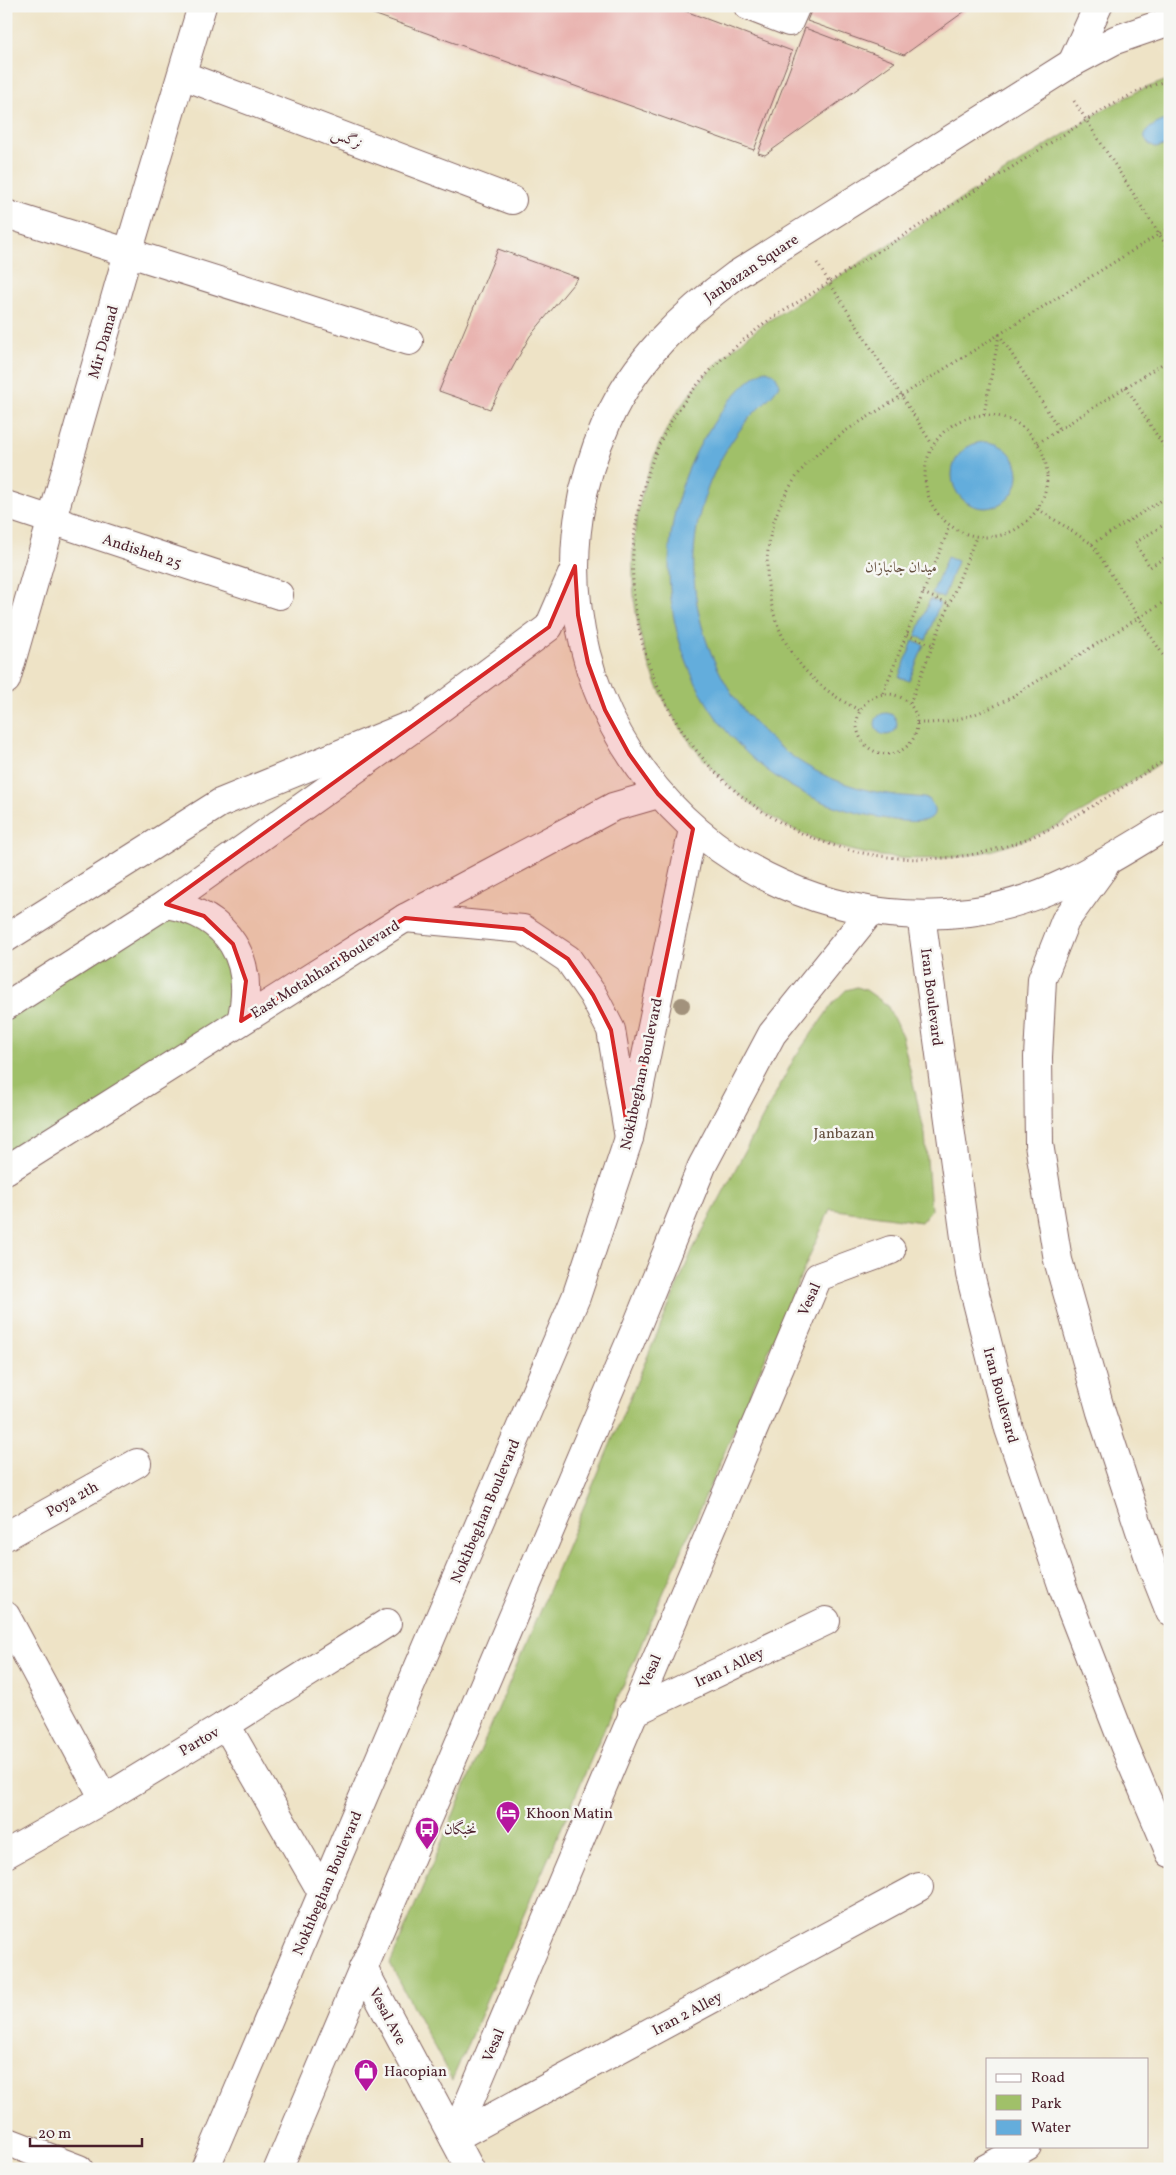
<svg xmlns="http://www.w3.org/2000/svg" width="1176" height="2175" font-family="Vollkorn,Amiri,serif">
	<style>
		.green { fill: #a0c069; stroke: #75704a }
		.water { fill: #64addc; stroke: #576684 }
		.building { fill: #e9b4b0 }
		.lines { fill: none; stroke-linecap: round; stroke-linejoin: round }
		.street-casing { stroke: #836461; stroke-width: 30 }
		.secondary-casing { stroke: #836461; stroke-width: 30 }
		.primary-casing { stroke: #836461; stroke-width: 30 }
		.path { stroke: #836461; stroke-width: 3; stroke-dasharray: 1 4; stroke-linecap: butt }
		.street { stroke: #fff; stroke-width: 28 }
		.secondary { stroke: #fff; stroke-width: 28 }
		.primary { stroke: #fff; stroke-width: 28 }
		.tree { fill: #a2927b }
		.marked { fill: #d62828; fill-opacity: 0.2; stroke: #d62828; stroke-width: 4; stroke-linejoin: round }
		.labels { text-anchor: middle; stroke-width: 5; stroke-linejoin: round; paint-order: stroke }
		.street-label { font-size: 15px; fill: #4a1f2b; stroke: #f6f6f2 }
		.park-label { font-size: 15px; fill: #644f3e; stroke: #f6f6f2 }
		.poi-label { font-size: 15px; fill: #4a1f2b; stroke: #f6f6f2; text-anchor: start }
	</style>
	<rect width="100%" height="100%" fill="#f6f6f2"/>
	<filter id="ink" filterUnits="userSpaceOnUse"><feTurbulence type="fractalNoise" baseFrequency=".02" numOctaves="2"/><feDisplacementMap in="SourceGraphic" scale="10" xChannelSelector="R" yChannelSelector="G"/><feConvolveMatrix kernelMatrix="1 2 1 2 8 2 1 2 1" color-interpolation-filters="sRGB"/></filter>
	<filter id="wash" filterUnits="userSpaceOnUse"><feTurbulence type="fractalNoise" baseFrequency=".0096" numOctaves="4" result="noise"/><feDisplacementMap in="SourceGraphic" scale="20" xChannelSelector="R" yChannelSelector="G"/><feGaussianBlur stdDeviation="1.12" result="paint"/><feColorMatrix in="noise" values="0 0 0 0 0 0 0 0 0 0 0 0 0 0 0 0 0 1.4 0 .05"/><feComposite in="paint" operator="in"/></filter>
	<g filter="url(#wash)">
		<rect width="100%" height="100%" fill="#eee3c6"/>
		<g class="green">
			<path d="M1170 79V757C1105 798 1042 845 963 856 733 887 567 658 658 447 681 394 722 355 768 321L1101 111 1138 91Z"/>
			<polygon points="166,904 204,916 246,1001 6,1170 6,1006"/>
			<polygon points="857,987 866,990 887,1005 902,1036 925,1134 931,1210 921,1222 830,1209 452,2080 390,1964 693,1249 795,1057 834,1002 846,990"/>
		</g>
		<g class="water">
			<path d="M1170 118V145L1155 148C1130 135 1156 123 1170 118Z"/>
			<path d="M765 370C775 373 778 377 779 386 771 398 760 406 750 417 737 433 724 451 715 471 661 583 714 724 826 776 846 785 867 791 888 794 902 797 916 796 929 799 955 836 876 817 863 814 697 779 621 588 701 443 715 419 740 382 765 370Z"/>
			<circle cx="985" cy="475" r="33"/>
			<polygon points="947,557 957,561 943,598 932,594"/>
			<polygon points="930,599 940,603 926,640 916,636"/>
			<polygon points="913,641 924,645 909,681 899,677"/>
			<circle cx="886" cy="724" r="11"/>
		</g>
		<g id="blocks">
			<g class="building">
				<polygon points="351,6 672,6 792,51 754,150"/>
				<polygon points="813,6 972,6 904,55 807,21"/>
				<polygon points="805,28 895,62 765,155 758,153"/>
				<polygon points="498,249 578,278 530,336 490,409 439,391"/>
			</g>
		</g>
	</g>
	<g filter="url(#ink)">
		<use href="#blocks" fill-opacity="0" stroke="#836461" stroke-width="1"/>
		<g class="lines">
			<defs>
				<g id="street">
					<polyline points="748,6 789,22 796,6"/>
					<polyline points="182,75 512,200"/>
					<polyline points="6,214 409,341"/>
					<polyline points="6,505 279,595"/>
					<polyline points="6,680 128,253 202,6"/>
					<polyline points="6,1536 137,1463"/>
					<polyline points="6,1616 104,1799"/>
					<polyline points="632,1713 826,1621"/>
					<polyline points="224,1726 387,1623"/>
					<polyline points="6,1854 104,1799 224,1726 230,1732 323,1894"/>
					<polyline points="363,1968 470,2169"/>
					<polyline points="454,2138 818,1277 891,1250"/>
					<polyline points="454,2138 919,1887"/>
					<polyline points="6,2141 79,2169"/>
					<polyline points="985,2169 1027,2146"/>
				</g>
				<g id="secondary">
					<polyline points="1072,63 1098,6"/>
					<polyline points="6,938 220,803 406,727"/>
					<polyline points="205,2169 576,1297 629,1138 693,829"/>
					<polyline points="278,2169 638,1323 702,1166 772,1034 871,911"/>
				</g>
				<g id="primary">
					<path d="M1170 21 1115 40 1072 63 736 275C683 314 635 360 607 422 494 673 697 944 969 912 1044 903 1107 862 1170 823"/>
					<polyline points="1104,867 1065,921 1042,979 1038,1057 1039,1144 1058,1260 1101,1412 1151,1564 1170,1612"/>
					<path d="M166 904C229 915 256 960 241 1021"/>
					<polyline points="921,915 970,1274 1009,1429 1063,1588 1124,1745 1170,1853"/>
					<polyline points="405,918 523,929 568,959 593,995 611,1030 629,1138"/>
					<polyline points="6,1006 166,904 426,719 549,627 573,572"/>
					<polyline points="6,1170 405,918 613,807 658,794"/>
				</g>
			</defs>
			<use href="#street" class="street-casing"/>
			<use href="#secondary" class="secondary-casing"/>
			<use href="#primary" class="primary-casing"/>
			<g class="path">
				<path d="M1170 79 1138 91 1101 111 768 321C722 355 681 394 658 447 567 658 733 887 963 856 1042 845 1105 798 1170 757"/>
				<polyline points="1074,101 1170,251"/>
				<polyline points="817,263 932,444"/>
				<polyline points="999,334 1059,429"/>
				<polyline points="1126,387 1170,456"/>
				<polyline points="984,414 999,335"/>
				<circle cx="986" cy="476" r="61"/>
				<polyline points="1038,443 1170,359"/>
				<polyline points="1038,509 1092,544 1170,666"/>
				<polyline points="1170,521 1135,543 1150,567 1164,558 1170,566"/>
				<polyline points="1092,544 1170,495"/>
				<polyline points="923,593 949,604"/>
				<polyline points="907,635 933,645"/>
				<polyline points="883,693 950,526"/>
				<circle cx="887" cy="724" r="30"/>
				<polyline points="910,703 976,537"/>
				<path d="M859 710C838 699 820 687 804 669 760 618 754 539 793 482 806 461 825 447 844 432L1170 227"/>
				<path d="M917 723C953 724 981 714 1012 697L1170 598"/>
			</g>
			<use href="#street" class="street"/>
			<use href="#secondary" class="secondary"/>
			<use href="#primary" class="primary"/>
		</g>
		<circle class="tree" cx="682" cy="1005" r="8"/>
	</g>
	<path class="marked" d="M575 566 578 615 588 663 605 710 629 754 658 794 693 829 629 1138 611 1030 593 995 568 959 523 929 405 918 241 1021 246 981 233 944 204 916 166 904 549 627Z"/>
	<defs>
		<symbol id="hotel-pin" viewBox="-11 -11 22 30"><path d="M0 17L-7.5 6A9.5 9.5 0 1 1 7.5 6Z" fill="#b5179e" stroke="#f6f6f2"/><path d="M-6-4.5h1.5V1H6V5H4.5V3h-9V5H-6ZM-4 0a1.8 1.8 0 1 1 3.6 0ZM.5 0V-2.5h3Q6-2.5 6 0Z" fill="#fff"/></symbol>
		<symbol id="bus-pin" viewBox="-11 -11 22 30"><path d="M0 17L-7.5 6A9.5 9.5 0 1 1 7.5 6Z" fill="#b5179e" stroke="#f6f6f2"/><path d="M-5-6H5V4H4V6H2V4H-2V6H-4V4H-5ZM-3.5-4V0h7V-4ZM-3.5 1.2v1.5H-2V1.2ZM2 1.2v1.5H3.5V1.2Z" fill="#fff"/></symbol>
		<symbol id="shop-pin" viewBox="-11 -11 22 30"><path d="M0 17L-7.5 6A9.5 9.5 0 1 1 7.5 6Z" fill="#b5179e" stroke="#f6f6f2"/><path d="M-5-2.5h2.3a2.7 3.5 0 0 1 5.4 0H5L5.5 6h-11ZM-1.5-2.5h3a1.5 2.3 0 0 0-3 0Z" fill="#fff"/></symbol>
	</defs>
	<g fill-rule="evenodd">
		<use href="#hotel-pin" x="494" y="1799" width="28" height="38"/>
		<use href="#bus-pin" x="413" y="1815" width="28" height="38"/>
		<use href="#shop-pin" x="352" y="2057" width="28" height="38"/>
	</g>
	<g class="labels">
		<g class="street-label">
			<text transform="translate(347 138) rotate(21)" y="5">نرگس</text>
			<text transform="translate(751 268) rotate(-34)" y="5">Janbazan Square</text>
			<text transform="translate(103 342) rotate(-74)" y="5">Mir Damad</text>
			<text transform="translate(142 551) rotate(18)" y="5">Andisheh 25</text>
			<text transform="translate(325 969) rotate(-32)" y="5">East Motahhari Boulevard</text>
			<text transform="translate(932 997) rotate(83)" y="5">Iran Boulevard</text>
			<text transform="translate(641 1074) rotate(-78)" y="5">Nokhbeghan Boulevard</text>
			<text transform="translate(809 1299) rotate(-66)" y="5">Vesal</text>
			<text transform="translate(1001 1395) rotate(75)" y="5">Iran Boulevard</text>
			<text transform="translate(72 1499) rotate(-29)" y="5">Poya 2th</text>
			<text transform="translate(485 1511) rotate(-67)" y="5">Nokhbeghan Boulevard</text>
			<text transform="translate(729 1667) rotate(-25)" y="5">Iran 1 Alley</text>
			<text transform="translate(650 1671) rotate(-67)" y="5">Vesal</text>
			<text transform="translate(199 1741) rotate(-30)" y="5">Partov</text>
			<text transform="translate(327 1883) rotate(-67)" y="5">Nokhbeghan Boulevard</text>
			<text transform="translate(687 2013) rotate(-28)" y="5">Iran 2 Alley</text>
			<text transform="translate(388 2016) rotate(62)" y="5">Vesal Ave</text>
			<text transform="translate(493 2045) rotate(-67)" y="5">Vesal</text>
		</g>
		<g class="park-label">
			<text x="901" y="572">میدان جانبازان</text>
			<text x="844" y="1138">Janbazan</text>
		</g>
		<g class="poi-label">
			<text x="526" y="1818">Khoon Matin</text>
			<text x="444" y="1834">نخبگان</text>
			<text x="384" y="2076">Hacopian</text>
		</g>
	</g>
	<rect width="1176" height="2175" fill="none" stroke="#f6f6f2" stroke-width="25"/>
	<rect x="986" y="2058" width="162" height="90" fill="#f6f6f2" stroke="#b1a0a2"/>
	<rect x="996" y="2074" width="25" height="8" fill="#ffffff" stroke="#b1a0a2"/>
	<text x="1031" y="2082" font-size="15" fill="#4a1f2b">Road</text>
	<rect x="996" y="2095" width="25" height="15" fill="#a0c069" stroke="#b1a0a2"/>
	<text x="1031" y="2108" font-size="15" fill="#4a1f2b">Park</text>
	<rect x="996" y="2120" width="25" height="15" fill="#64addc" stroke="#b1a0a2"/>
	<text x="1031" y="2132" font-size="15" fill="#4a1f2b">Water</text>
	<path d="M30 2138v8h112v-8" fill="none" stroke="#4a1f2b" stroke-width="2.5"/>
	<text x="38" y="2138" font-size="15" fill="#4a1f2b" stroke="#f6f6f2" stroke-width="4" paint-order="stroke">20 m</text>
</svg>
